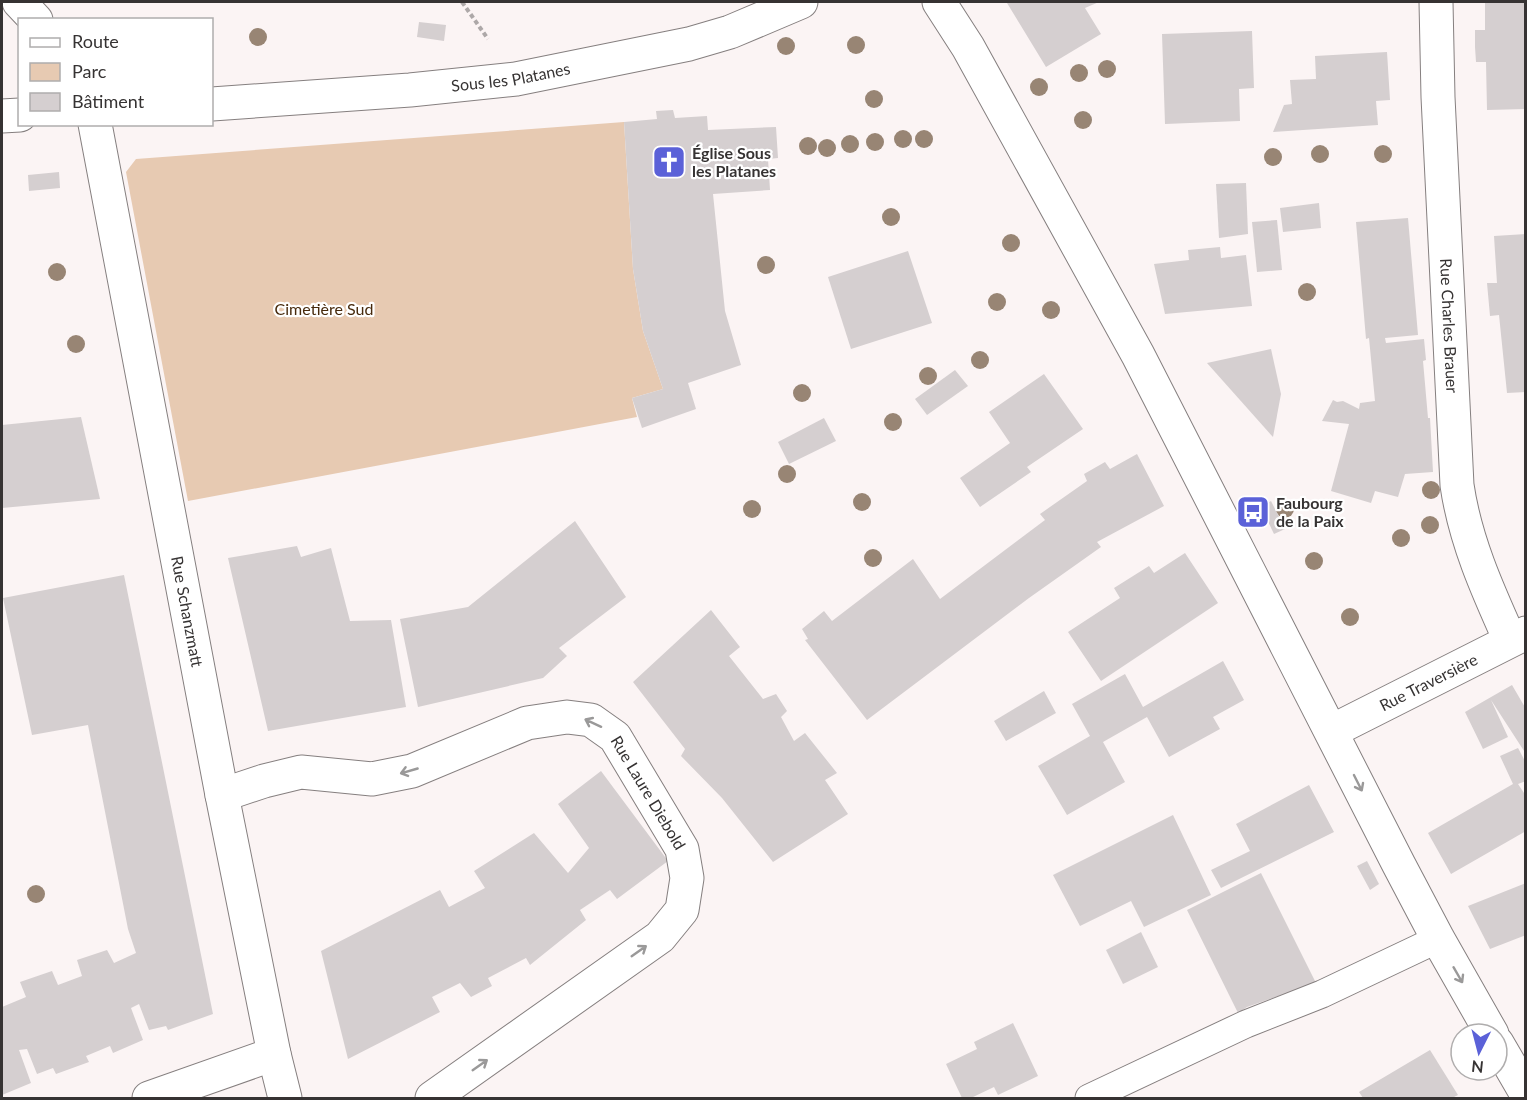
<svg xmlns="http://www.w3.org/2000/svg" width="1527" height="1100" font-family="Lato,sans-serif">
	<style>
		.green { fill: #e7cab2 }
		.building { fill: #d5cfd0 }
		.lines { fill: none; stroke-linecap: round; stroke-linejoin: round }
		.service-casing { stroke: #857f7f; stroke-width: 29 }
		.minor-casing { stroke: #857f7f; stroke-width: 35 }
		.path { stroke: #ada8a8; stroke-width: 4; stroke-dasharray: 4.5 3; stroke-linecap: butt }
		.service { stroke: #fff; stroke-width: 27 }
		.minor { stroke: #fff; stroke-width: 33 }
		.tree { fill: #988574 }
		.oneway { stroke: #9a9999 }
		.labels { text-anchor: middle; stroke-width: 4.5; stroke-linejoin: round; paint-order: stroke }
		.street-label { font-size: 16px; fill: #363333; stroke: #fff }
		.poi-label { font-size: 16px; font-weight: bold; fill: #363333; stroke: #fff; text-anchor: start }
		.park-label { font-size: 16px; fill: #472a0c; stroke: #fff }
	</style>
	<rect width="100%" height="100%" fill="#fbf4f4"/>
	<polygon class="green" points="624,122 633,269 643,331 663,389 632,398 637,417 188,501 126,172 136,159"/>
	<g class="building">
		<polygon points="1010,2 1099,2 1085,8 1101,34 1046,67 1007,3"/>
		<polygon points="1485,2 1526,2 1526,109 1487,110 1486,62 1476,62 1475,47 1475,30 1485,30"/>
		<polygon points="419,22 446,25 444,41 417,37"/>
		<polygon points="1252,31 1254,88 1239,89 1240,121 1165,124 1162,34"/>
		<polygon points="1387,52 1390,100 1376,101 1378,125 1273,132 1284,105 1292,104 1290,80 1316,79 1315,56"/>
		<polygon points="673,110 675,118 707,116 708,130 776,127 778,158 768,159 770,190 713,194 725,311 741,365 688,383 696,409 642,428 632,398 663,389 643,331 633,269 624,122 657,119 656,111"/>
		<polygon points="59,172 60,188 29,191 28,175"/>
		<polygon points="1246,183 1248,234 1219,238 1216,184"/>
		<polygon points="1319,203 1321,228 1283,232 1280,208"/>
		<polygon points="1408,218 1418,335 1385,338 1386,343 1424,339 1426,360 1423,361 1428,418 1430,418 1433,472 1405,474 1398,497 1375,491 1371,503 1331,491 1349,424 1322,421 1333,400 1337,402 1343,401 1359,409 1360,403 1375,401 1369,338 1366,339 1356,222"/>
		<polygon points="1277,220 1282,270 1257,272 1252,222"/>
		<polygon points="1526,234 1526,392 1507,393 1499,315 1490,316 1487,283 1497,283 1494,236"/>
		<polygon points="1220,247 1221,258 1246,255 1252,306 1165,314 1154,264 1189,260 1188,250"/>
		<polygon points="908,251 932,323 851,349 828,277"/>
		<polygon points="1271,349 1281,394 1273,437 1207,363"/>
		<polygon points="955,370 968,386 927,415 915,399"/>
		<polygon points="1044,374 1083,429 1027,467 1031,472 980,507 960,478 1010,443 989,412"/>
		<polygon points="81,417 100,499 2,508 2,425"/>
		<polygon points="824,418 836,441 789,464 778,442"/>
		<polygon points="1137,454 1164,506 1097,542 1101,547 1029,598 867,720 805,640 808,639 802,629 824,611 832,621 913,559 940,599 1045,520 1040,514 1087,481 1084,474 1105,462 1110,469"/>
		<polygon points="1271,501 1285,529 1274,534 1261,507"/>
		<polygon points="575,521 626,597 559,648 567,656 543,678 418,707 400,619 468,607"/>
		<polygon points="297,546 301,557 331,548 350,621 391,620 406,707 268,731 228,558"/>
		<polygon points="1185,553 1218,603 1101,681 1068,632 1120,598 1114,588 1149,566 1154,573"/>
		<polygon points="124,575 213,1014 168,1030 166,1026 149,1030 139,1004 131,1008 143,1040 113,1053 110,1046 86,1056 89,1062 56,1074 53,1068 37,1074 27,1049 19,1050 31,1083 2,1095 2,1007 26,997 20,982 52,971 58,985 82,976 77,960 107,950 114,963 136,953 128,929 88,725 32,735 3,598"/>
		<polygon points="711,610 740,647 729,656 763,699 776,694 787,711 781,717 794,741 805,733 837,773 825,780 848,814 773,862 722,798 681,756 685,749 633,682"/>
		<polygon points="1223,661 1244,700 1213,717 1220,729 1169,757 1147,717 1103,742 1125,782 1067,815 1038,766 1090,736 1072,704 1125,674 1143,707"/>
		<polygon points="1512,685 1526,709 1526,754 1491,700 1508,737 1483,749 1465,712"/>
		<polygon points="1044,691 1056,713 1006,741 994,721"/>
		<polygon points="1518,748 1526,763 1526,781 1518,784 1526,796 1526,831 1451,874 1428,833 1513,784 1500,756"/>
		<polygon points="601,771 668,861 617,899 610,890 580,910 586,920 530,965 526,958 488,978 492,986 471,997 460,983 432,997 440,1012 348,1059 321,951 440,890 449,907 485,888 474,871 534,833 568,873 589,848 558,804"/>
		<polygon points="1309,785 1334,832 1221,888 1211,870 1250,851 1236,824"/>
		<polygon points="1173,815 1211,895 1144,927 1131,901 1080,926 1053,875"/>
		<polygon points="1367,861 1379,884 1370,890 1357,866"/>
		<polygon points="1261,873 1316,983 1247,1007 1238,1013 1187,910"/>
		<polygon points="1526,883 1526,935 1490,949 1468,906"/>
		<polygon points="1141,932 1158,967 1123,984 1106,950"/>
		<polygon points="1013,1023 1038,1076 998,1095 994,1087 971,1098 962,1098 946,1064 977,1049 974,1042"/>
		<polygon points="1430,1050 1458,1095 1452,1098 1363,1098 1359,1092"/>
	</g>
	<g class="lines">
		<defs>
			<polyline id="service" points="1089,1098 1246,1024 1322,994 1438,939"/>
			<g id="minor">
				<polyline points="19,2 36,20"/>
				<polyline points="939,2 968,47 1138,355 1399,865 1438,939 1492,1034"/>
				<path id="s1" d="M1436 2 1438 97 1457 485C1465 540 1487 589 1510 640"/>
				<path id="s2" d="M212 104 410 90 516 79 689 44 730 32 801 2"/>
				<polyline points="2,116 20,115"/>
				<path id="s3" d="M95 124 222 795 274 1054 285 1098"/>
				<path id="s4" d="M1332 731 1526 633"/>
				<path id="s5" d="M222 795 264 781 301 772 372 779 412 771 527 723 567 717 591 720 615 737 682 849 687 878 682 910 660 937 432 1098"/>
				<polyline points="1497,1043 1526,1093"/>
				<polyline points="149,1098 274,1054"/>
			</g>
		</defs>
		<use href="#service" class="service-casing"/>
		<use href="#minor" class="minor-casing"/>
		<polyline class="path" points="462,2 488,39"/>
		<use href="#service" class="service"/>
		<use href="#minor" class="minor"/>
	</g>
	<g class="tree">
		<circle cx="258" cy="37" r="9"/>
		<circle cx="856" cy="45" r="9"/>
		<circle cx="786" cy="46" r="9"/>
		<circle cx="1107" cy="69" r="9"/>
		<circle cx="1079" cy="73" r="9"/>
		<circle cx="1039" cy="87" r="9"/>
		<circle cx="874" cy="99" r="9"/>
		<circle cx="1083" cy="120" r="9"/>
		<circle cx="903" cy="139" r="9"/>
		<circle cx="924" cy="139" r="9"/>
		<circle cx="875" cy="142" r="9"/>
		<circle cx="850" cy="144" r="9"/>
		<circle cx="808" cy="146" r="9"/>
		<circle cx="827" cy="148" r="9"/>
		<circle cx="1320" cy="154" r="9"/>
		<circle cx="1383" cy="154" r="9"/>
		<circle cx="1273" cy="157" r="9"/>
		<circle cx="891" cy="217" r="9"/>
		<circle cx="1011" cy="243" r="9"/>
		<circle cx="766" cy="265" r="9"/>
		<circle cx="57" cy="272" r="9"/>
		<circle cx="1307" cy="292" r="9"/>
		<circle cx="997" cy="302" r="9"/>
		<circle cx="1051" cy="310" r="9"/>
		<circle cx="76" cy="344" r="9"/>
		<circle cx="980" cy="360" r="9"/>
		<circle cx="928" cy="376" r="9"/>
		<circle cx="802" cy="393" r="9"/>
		<circle cx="893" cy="422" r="9"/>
		<circle cx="787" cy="474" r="9"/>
		<circle cx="1431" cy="490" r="9"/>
		<circle cx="862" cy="502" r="9"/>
		<circle cx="752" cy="509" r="9"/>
		<circle cx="1285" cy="509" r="9"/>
		<circle cx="1430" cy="525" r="9"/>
		<circle cx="1401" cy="538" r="9"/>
		<circle cx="873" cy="558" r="9"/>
		<circle cx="1314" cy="561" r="9"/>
		<circle cx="1350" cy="617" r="9"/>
		<circle cx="36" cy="894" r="9"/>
	</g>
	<defs><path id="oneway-shaft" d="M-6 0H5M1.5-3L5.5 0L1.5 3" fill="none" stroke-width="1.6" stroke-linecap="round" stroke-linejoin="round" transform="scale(1.5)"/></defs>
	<g class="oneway">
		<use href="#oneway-shaft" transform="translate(593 723) rotate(-155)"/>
		<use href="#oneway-shaft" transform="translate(409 771) rotate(164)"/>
		<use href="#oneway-shaft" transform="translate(1358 783) rotate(63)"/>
		<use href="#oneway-shaft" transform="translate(639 951) rotate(-35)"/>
		<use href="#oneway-shaft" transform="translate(1458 975) rotate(60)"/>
		<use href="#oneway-shaft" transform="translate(480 1065) rotate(-35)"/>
	</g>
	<defs>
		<symbol id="church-square" viewBox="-11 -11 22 22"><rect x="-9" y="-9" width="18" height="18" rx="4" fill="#5b61d8" stroke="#fff"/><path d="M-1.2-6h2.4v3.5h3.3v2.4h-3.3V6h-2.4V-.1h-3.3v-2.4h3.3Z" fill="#fff"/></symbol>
		<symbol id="bus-square" viewBox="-11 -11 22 22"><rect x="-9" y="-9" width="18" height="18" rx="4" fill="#5b61d8" stroke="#fff"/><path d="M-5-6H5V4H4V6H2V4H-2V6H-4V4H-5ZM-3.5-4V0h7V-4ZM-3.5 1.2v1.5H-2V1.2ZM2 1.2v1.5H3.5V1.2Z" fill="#fff"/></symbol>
	</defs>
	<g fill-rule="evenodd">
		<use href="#church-square" x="650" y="143" width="38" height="38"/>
		<use href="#bus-square" x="1234" y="493" width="38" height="38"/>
	</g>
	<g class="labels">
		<g class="street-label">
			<text dy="6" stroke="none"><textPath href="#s2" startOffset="300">Sous les Platanes</textPath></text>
			<text dy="6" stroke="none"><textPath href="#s1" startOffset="324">Rue Charles Brauer</textPath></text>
			<text dy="6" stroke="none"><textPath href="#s3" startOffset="496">Rue Schanzmatt</textPath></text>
			<text dy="6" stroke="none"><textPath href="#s4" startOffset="108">Rue Traversière</textPath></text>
			<text dy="6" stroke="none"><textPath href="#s5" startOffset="478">Rue Laure Diebold</textPath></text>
		</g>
		<g class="poi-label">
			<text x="692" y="159">Église Sous<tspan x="692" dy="18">les Platanes</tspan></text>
			<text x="1276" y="509">Faubourg<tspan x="1276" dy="18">de la Paix</tspan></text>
		</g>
		<g class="park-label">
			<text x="324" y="315">Cimetière Sud</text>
		</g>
	</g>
	<rect width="1527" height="1100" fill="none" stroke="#363333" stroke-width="6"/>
	<rect x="18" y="18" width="195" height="108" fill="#ffffff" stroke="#afadad" stroke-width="1.5"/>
	<rect x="30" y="38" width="30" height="9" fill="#ffffff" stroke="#afadad" stroke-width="1.5"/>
	<text x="72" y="48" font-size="18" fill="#363333">Route</text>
	<rect x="30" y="63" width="30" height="18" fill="#e7cab2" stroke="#afadad" stroke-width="1.5"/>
	<text x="72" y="78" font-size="18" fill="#363333">Parc</text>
	<rect x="30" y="93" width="30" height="18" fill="#d5cfd0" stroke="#afadad" stroke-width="1.5"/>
	<text x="72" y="108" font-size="18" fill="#363333">Bâtiment</text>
	<g transform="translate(1479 1052) rotate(186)"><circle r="28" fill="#ffffff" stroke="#afadad" stroke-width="1.5"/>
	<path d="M0-4.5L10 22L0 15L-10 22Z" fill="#5b61d8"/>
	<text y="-9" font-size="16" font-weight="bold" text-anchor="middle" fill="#363333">N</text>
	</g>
</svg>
